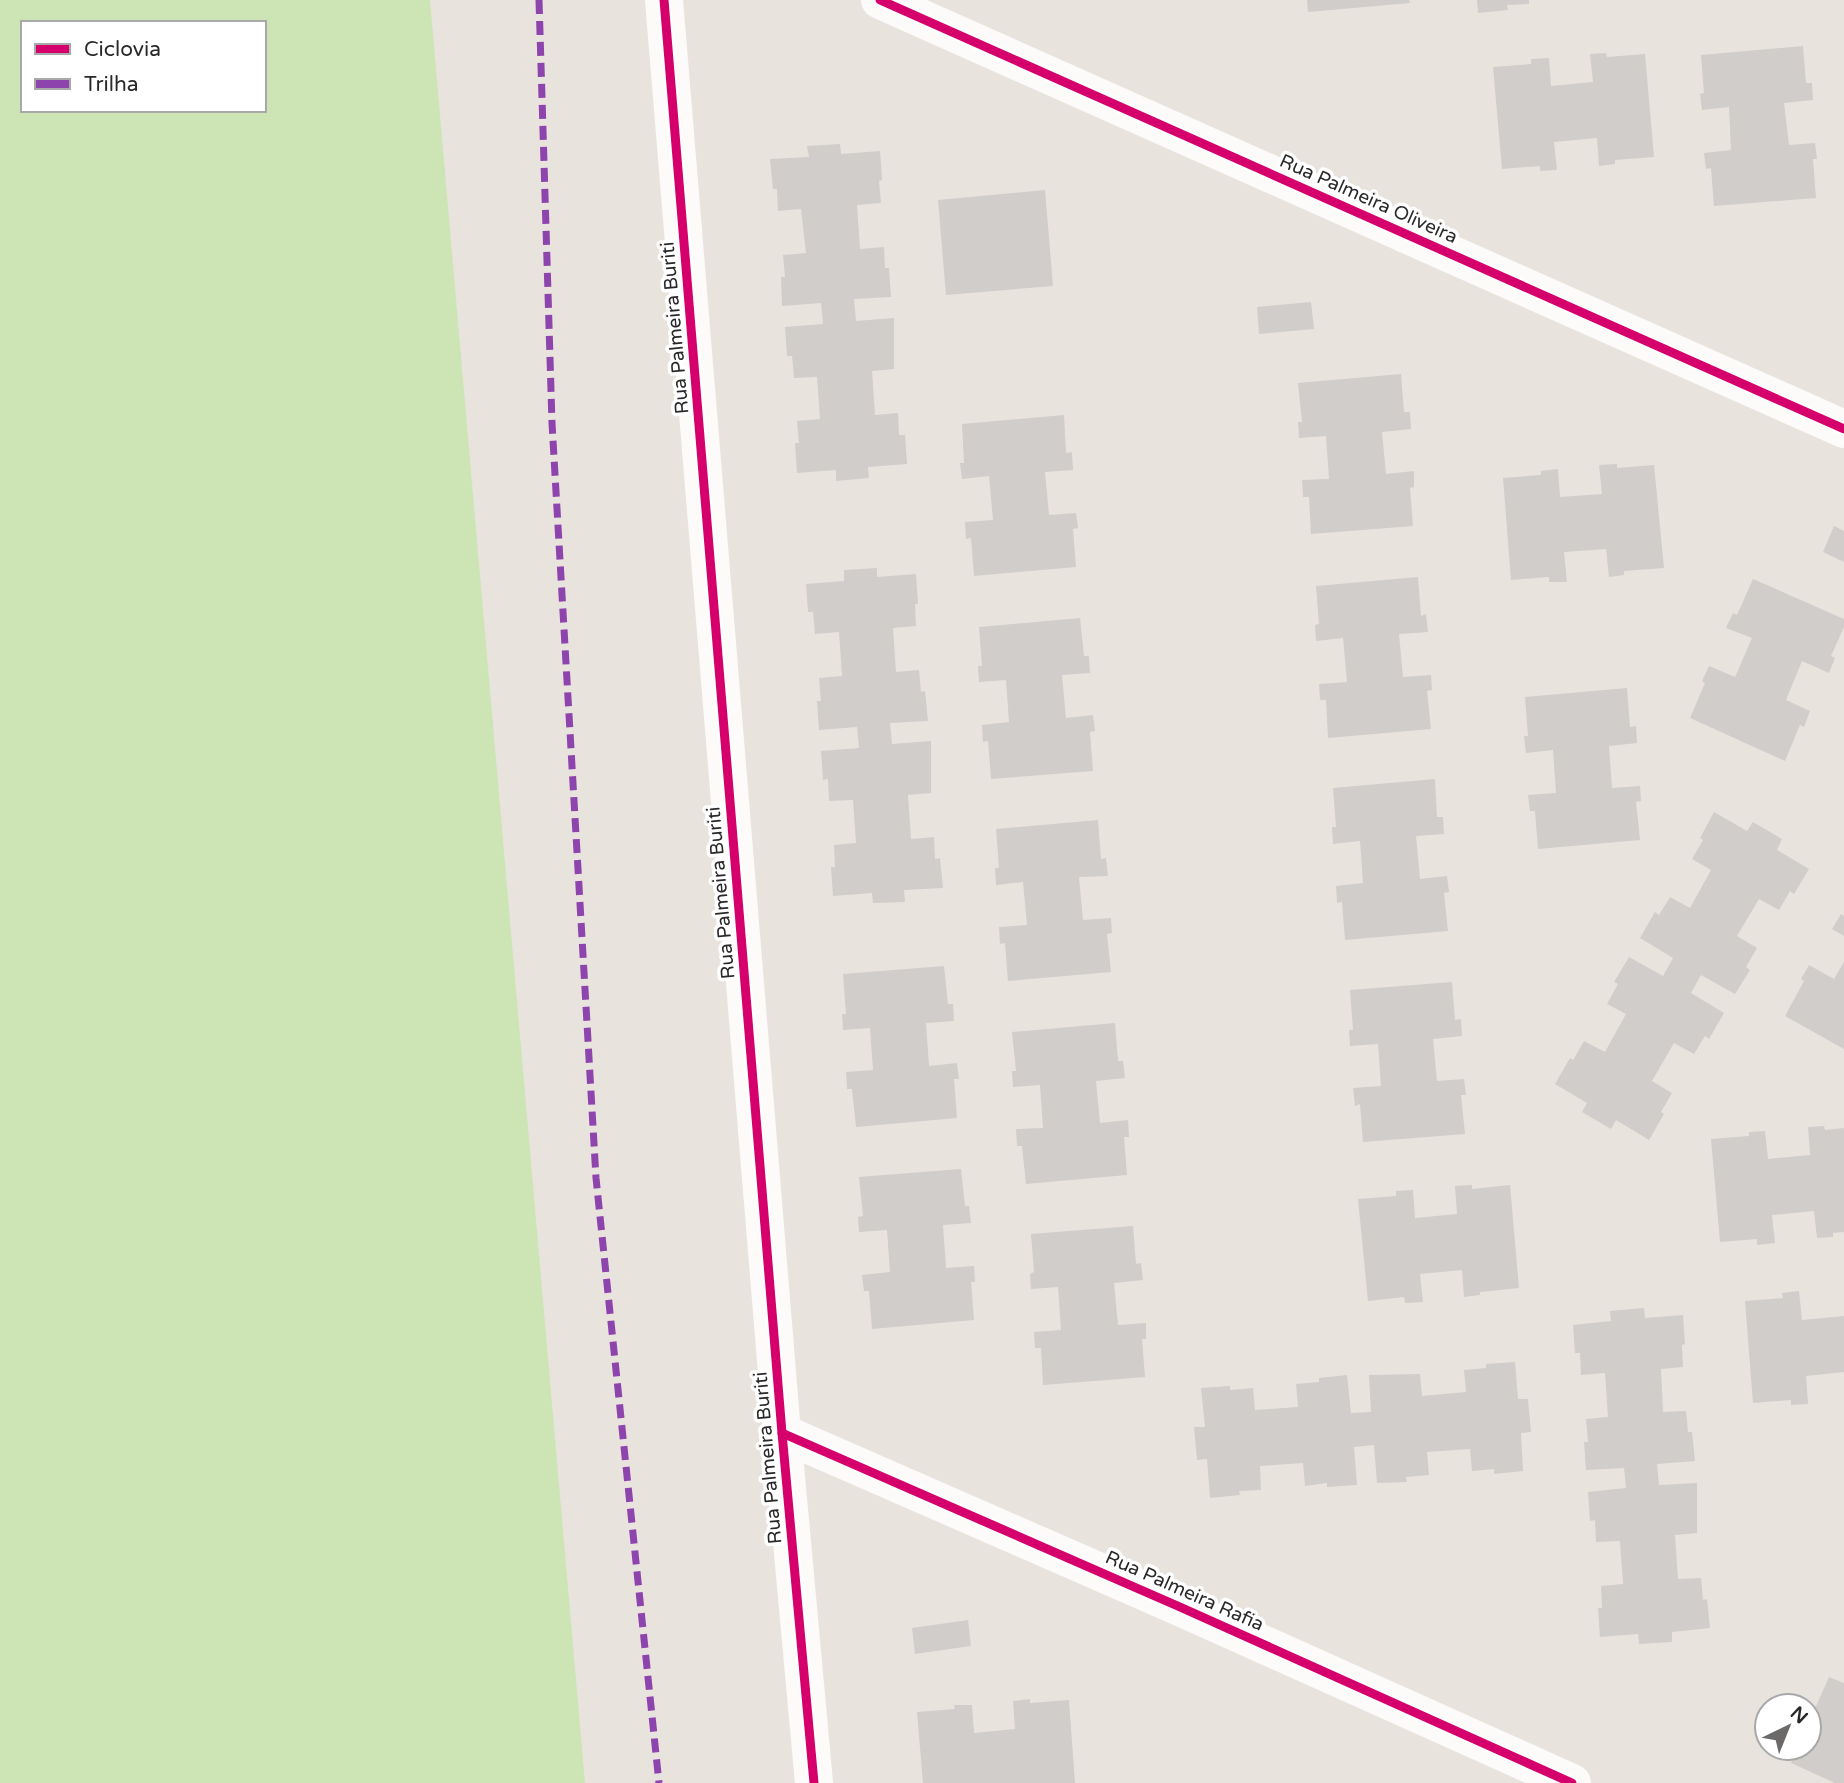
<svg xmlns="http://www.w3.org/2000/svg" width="1844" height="1783" font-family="'Varela Round',sans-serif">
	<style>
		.green { fill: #cde5b4; fill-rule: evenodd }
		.building { fill: #d1cdca }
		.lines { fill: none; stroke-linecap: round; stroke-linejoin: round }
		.street { stroke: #fcfbfa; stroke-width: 38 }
		.quiet { stroke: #8e44ad; stroke-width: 7; stroke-dasharray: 14 7; stroke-linecap: butt }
		.cycleway-casing { stroke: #fff; stroke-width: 13 }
		.cycleway { stroke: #d6006c; stroke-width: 9 }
		.labels { text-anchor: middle; stroke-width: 7; stroke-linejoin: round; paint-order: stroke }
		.street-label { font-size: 19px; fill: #292929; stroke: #fff }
	</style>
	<rect width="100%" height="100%" fill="#e9e3de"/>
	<path class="green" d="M0 0H430L585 1783H0ZM23 23H264V110H23Z"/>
	<g class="building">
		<polygon points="1307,0 1409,0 1410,3 1308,12"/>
		<polygon points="1477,0 1529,0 1529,4 1507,5 1508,10 1478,13"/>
		<polygon points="1803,46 1806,83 1812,83 1813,100 1784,103 1789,145 1815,143 1817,159 1813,159 1816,198 1714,206 1711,168 1706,169 1704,153 1731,150 1729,107 1702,110 1700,94 1704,93 1701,55"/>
		<polygon points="1606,53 1607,57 1645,54 1654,157 1615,160 1615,164 1599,166 1597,138 1554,142 1557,170 1540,171 1540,166 1502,169 1493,67 1531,64 1531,59 1549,58 1551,86 1593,82 1590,54"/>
		<polygon points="840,144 841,154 880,151 882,180 879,181 881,203 857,205 860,249 884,247 885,268 889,268 891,297 854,299 856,321 894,318 894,369 872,371 875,415 898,413 899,435 905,435 907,464 868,467 869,478 836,481 836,470 797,473 795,443 799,443 797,421 820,419 817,377 794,378 792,356 787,356 785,327 823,324 821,303 782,306 781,277 785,277 783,255 806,253 801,209 778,211 777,189 773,189 770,159 809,157 807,146"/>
		<polygon points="1045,190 1053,286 946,295 938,200"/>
		<polygon points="1311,302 1314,329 1259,334 1257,307"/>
		<polygon points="1401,374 1404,412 1410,412 1411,429 1382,432 1386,474 1414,471 1414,487 1410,488 1413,526 1311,534 1309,497 1303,497 1302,480 1329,479 1326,436 1299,438 1298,422 1302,422 1298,383"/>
		<polygon points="1064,415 1066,453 1072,452 1073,470 1045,472 1049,515 1076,513 1078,528 1073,529 1076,567 974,576 971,538 966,539 965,522 993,520 989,476 962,479 960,463 964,463 962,424"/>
		<polygon points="1617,464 1617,468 1654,465 1664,568 1624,571 1624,575 1609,577 1606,549 1564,552 1567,582 1549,582 1549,577 1511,580 1503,478 1541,475 1541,471 1558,469 1560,497 1602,494 1599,465"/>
		<polygon points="1834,526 1844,531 1844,562 1823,552"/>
		<polygon points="877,568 877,577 916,574 918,604 915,604 916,626 893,628 896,672 919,670 921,692 925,691 928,721 890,723 892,744 931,741 931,793 908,795 911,839 934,837 935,859 940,858 943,888 904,890 905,902 873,903 872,893 833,896 831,867 835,867 834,845 856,843 853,800 829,801 828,779 823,780 821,751 859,748 857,727 819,730 817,701 821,701 819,678 842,676 839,632 815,634 813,612 808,612 806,584 844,581 844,570"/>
		<polygon points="1418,577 1421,616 1426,614 1428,632 1399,634 1403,677 1431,675 1432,690 1427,691 1431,729 1328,738 1326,700 1320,700 1319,684 1347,682 1343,638 1316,641 1315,625 1319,624 1316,586"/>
		<polygon points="1753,579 1844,619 1844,627 1831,656 1835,658 1829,673 1802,661 1786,700 1810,711 1804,727 1800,725 1785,761 1690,718 1705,683 1702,681 1709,666 1735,677 1752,638 1726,628 1733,613 1737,615"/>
		<polygon points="1080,618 1084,656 1089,656 1090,673 1062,675 1066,718 1093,715 1095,731 1090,732 1093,771 991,779 988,741 983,742 982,725 1009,722 1006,680 979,682 978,666 982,666 979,627"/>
		<polygon points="1627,688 1630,727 1636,726 1637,743 1609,746 1612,788 1640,786 1641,801 1636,802 1640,840 1538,849 1535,811 1530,811 1528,795 1556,793 1553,750 1526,753 1524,736 1528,736 1525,697"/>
		<polygon points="1435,779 1437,817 1443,817 1444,834 1416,836 1420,879 1447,876 1449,892 1444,893 1448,931 1345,940 1342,902 1337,903 1336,886 1363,883 1360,841 1333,844 1332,827 1336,827 1333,788"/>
		<polygon points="1714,812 1747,831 1753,822 1782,839 1777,850 1809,869 1794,894 1790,891 1779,910 1759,899 1737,936 1757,948 1746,967 1750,970 1735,994 1701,975 1691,993 1724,1013 1709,1039 1705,1036 1694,1054 1674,1043 1652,1081 1672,1093 1661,1112 1664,1114 1649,1140 1616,1120 1611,1129 1582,1112 1587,1103 1555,1084 1570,1058 1573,1060 1584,1041 1605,1052 1626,1014 1607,1004 1618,984 1614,982 1629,957 1663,976 1673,958 1640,938 1655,912 1659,915 1670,897 1690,908 1711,870 1692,859 1703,840 1700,838"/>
		<polygon points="1098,820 1101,859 1106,858 1108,876 1079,877 1083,920 1111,918 1112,933 1107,934 1111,972 1008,981 1005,943 1000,944 999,927 1027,925 1023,882 996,885 995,868 999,868 996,829"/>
		<polygon points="1841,914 1844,916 1844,936 1832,929"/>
		<polygon points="1844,962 1844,1049 1785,1016 1804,981 1801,979 1809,965 1834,979"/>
		<polygon points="944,966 948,1004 953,1004 954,1021 926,1023 929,1066 957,1063 959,1079 954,1079 957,1118 856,1127 852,1089 847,1089 846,1072 873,1070 870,1028 843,1030 842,1014 846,1014 843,974"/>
		<polygon points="1452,982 1455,1020 1461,1019 1462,1036 1433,1039 1437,1081 1464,1079 1466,1095 1461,1095 1465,1134 1363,1142 1360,1104 1355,1106 1353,1088 1381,1086 1378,1044 1350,1046 1349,1030 1353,1030 1350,990"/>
		<polygon points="1115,1023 1118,1061 1123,1061 1125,1078 1096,1081 1100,1123 1128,1120 1129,1137 1124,1137 1127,1175 1026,1184 1022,1146 1017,1146 1016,1129 1043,1128 1040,1085 1013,1087 1012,1071 1016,1071 1012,1032"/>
		<polygon points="1824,1126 1825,1130 1844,1128 1844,1232 1833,1233 1833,1237 1817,1238 1814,1211 1772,1215 1775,1243 1757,1245 1757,1239 1720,1242 1711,1139 1749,1136 1749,1132 1765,1131 1768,1159 1810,1155 1808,1127"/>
		<polygon points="961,1169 965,1206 969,1206 971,1223 943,1225 946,1268 974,1266 975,1282 971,1282 974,1320 872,1329 869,1291 864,1291 862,1275 890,1272 887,1230 859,1232 858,1217 863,1216 859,1177"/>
		<polygon points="1472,1185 1472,1189 1510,1185 1519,1288 1480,1292 1480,1295 1464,1297 1462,1270 1420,1274 1423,1302 1405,1303 1404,1297 1368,1301 1358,1199 1396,1196 1396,1191 1413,1190 1415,1218 1457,1214 1455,1186"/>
		<polygon points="1133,1226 1136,1264 1141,1263 1143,1280 1114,1283 1118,1325 1146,1323 1146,1339 1142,1339 1145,1377 1043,1385 1041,1348 1035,1348 1034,1332 1061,1330 1058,1287 1031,1289 1030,1274 1034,1272 1031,1234"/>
		<polygon points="1799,1291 1802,1320 1844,1316 1844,1372 1806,1376 1808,1404 1791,1405 1791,1400 1753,1403 1745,1301 1783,1298 1782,1293"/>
		<polygon points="1644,1308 1645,1318 1683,1315 1685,1344 1682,1345 1683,1367 1661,1369 1663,1412 1686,1411 1688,1432 1692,1432 1695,1461 1657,1464 1659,1485 1697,1483 1697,1533 1675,1535 1678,1579 1701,1578 1703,1600 1707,1599 1710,1628 1672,1632 1672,1642 1639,1644 1638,1634 1600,1637 1598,1608 1602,1608 1601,1586 1623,1584 1620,1541 1596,1542 1595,1520 1590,1521 1588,1492 1626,1488 1624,1468 1586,1470 1584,1442 1588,1442 1586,1419 1608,1417 1605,1373 1581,1375 1580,1353 1575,1353 1573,1325 1611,1321 1610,1311"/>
		<polygon points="1515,1362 1518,1399 1528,1399 1531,1432 1521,1433 1523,1471 1494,1474 1494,1469 1472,1471 1470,1449 1427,1452 1429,1475 1406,1477 1407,1482 1377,1483 1374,1445 1354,1447 1357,1485 1327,1487 1327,1483 1305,1486 1303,1463 1260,1466 1261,1490 1239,1491 1240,1495 1210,1498 1207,1459 1197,1460 1194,1427 1205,1427 1201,1388 1230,1386 1230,1390 1253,1388 1255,1410 1298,1407 1296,1384 1319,1382 1319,1378 1347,1375 1351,1413 1371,1412 1369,1375 1420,1374 1422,1396 1466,1392 1464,1370 1486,1368 1486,1364"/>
		<polygon points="968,1620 971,1646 915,1654 912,1628"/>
		<polygon points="1829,1677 1844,1683 1844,1783 1835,1783 1791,1763 1797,1748 1809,1748 1809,1722"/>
		<polygon points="1030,1699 1030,1703 1069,1700 1075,1783 923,1783 917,1712 955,1709 954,1705 972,1705 974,1733 1015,1729 1013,1701"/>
	</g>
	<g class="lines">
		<g class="street">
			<polyline points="664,0 782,1433 814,1783"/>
			<polyline points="880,0 1844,429"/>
			<polyline points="782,1433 1180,1607 1572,1783"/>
		</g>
		<polyline class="quiet" points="539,0 552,423 596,1178 659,1783"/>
		<defs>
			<g id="cycleway">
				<polyline points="664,0 782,1433 814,1783"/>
				<polyline points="880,0 1844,429"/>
				<polyline points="782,1433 1180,1607 1572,1783"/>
			</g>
		</defs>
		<use href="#cycleway" class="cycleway-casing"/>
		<use href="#cycleway" class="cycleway"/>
	</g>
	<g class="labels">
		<g class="street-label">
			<text transform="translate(1369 198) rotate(24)" y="7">Rua Palmeira Oliveira</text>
			<text transform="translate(674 328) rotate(-95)" y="7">Rua Palmeira Buriti</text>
			<text transform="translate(720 893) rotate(-95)" y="7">Rua Palmeira Buriti</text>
			<text transform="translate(767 1458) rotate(-95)" y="7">Rua Palmeira Buriti</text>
			<text transform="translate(1185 1590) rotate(24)" y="7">Rua Palmeira Rafia</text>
		</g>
	</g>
	<rect x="21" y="21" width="245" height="91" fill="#ffffff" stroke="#a9a9a9" stroke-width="2"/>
	<rect x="35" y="44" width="35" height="10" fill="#d6006c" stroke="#a9a9a9" stroke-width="2"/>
	<text x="84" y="56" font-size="21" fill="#292929">Ciclovia</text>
	<rect x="35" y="79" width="35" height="10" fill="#8e44ad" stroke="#a9a9a9" stroke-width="2"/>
	<text x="84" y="91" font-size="21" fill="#292929">Trilha</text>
	<g transform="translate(1788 1727) rotate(43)"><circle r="33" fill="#ffffff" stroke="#a9a9a9" stroke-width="2"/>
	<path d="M0-5L12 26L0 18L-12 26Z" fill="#6c6a68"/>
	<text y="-10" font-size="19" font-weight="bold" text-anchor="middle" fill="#292929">N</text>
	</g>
</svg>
